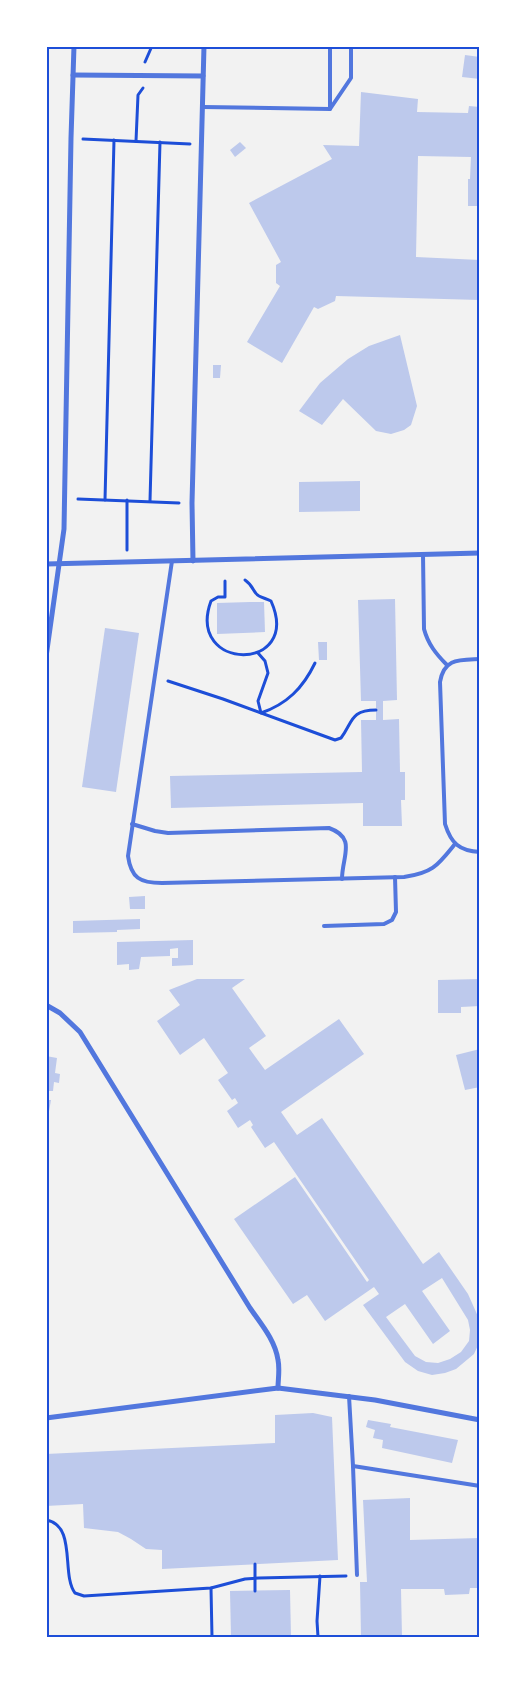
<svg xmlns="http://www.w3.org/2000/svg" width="526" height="1683" font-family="Cabin,sans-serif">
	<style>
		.building { fill: #bdc9ec; fill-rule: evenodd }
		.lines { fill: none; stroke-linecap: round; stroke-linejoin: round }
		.path { stroke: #1d4ed8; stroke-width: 3 }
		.service { stroke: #5277de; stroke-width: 4 }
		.minor { stroke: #5277de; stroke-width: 5 }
		.neatline { fill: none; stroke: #1d4ed8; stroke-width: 2 }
	</style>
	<rect width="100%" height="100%" fill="#f2f2f2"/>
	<g class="building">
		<polygon points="465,55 480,57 480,79 462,77"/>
		<polygon points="361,92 418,99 417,112 468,113 469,106 480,107 480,206 468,206 468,179 470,179 471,157 418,156 416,257 480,260 480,300 336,296 335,301 318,309 314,307 282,363 247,342 280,286 276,283 276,265 281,262 249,203 332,159 323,145 359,146"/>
		<polygon points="240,142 246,148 235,157 230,150"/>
		<polygon points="400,335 417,406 411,425 404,430 391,434 376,431 343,399 322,425 299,411 320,383 348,359 369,346"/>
		<polygon points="213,365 221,365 220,378 213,378"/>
		<polygon points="360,481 360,511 299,512 299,482"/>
		<polygon points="395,599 397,700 383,701 383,720 399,719 400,772 405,772 405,800 401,800 402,826 363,826 363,803 171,808 170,776 362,772 361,720 376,720 376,701 361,701 358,600"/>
		<polygon points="250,602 264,602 265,632 217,634 217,603"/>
		<polygon points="105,628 139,633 116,792 82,787"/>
		<polygon points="318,642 327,642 327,660 319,660"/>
		<polygon points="145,896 145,909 130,909 129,897"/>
		<polygon points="140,919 140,929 117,930 117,932 73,933 73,921"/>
		<polygon points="193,940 193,965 172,966 172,958 178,958 178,948 170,949 170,956 141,957 139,969 129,970 129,964 117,965 117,942"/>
		<path d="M197 979H245L232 988 266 1036 249 1048 265 1070 339 1019 364 1054 281 1112 297 1135 322 1118 423 1264 439 1252 468 1294 480 1321V1341L474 1354 456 1369 445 1373 432 1375 418 1371 405 1362 363 1305 379 1294 374 1287 325 1321 307 1295 293 1304 234 1219 295 1177 367 1282 369 1280 274 1142 265 1148 251 1127 253 1125 250 1120 238 1128 227 1111 238 1103 235 1098 232 1100 218 1080 228 1073 204 1038 180 1055 157 1021 180 1005 169 990ZM442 1278 468 1320 470 1330 469 1341 461 1352 450 1359 438 1363 426 1362 415 1356 386 1317 405 1304 433 1344 450 1331 422 1291Z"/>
		<polygon points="480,979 480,1006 461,1007 461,1013 438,1013 438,980"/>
		<polygon points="480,1049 480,1087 465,1090 456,1055"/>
		<polygon points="46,1056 57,1058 55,1073 60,1074 59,1083 54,1082 53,1091 46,1091"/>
		<polygon points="46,1100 51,1100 47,1123 46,1123"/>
		<polygon points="313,1413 332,1417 338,1560 162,1569 162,1550 146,1549 131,1539 118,1532 84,1528 83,1504 46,1506 46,1454 275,1443 275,1415"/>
		<polygon points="368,1420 391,1424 390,1427 458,1440 452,1463 382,1448 383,1440 373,1438 375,1430 366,1427"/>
		<polygon points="410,1498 410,1540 480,1538 480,1588 470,1588 469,1594 445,1595 444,1589 401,1589 402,1637 361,1637 360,1582 367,1582 363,1500"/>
		<polygon points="290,1590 291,1637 231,1637 230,1591"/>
	</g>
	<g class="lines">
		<g class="path">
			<polyline points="145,62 152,46"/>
			<polyline points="83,139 190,144"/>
			<polyline points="136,141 138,95 143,88"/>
			<polyline points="78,499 179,503"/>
			<polyline points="105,500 114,140"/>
			<polyline points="150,501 160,142"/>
			<polyline points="127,550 127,500"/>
			<path d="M225 581V597H218L211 601C185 672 303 673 271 601 267 599 263 598 259 596 253 593 254 586 245 580"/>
			<path d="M258 653 265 661 268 673 258 701 261 713C287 704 303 688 315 663"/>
			<path d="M168 681 223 699 335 740 341 738C353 722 350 710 376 710"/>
			<path d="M46 1520C77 1525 61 1575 75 1593L84 1596 211 1588 245 1579 259 1578 346 1576"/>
			<polyline points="255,1564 255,1591"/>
			<polyline points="211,1588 212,1637"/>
			<polyline points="318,1637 317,1621 320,1576"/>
		</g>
		<g class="service">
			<polyline points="203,107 330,109 330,46"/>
			<polyline points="330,109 351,78 351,46"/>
			<path d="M423 554 424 629C428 644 436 654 447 665"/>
			<path d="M172 561 128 856C131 878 140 883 162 883L404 877C433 873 438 865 455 844"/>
			<path d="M480 659C459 660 444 658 440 682L445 824C451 843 459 851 480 852"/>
			<path d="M132 824 155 831 168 833 329 828C357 838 342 856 342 879"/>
			<polyline points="324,926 384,924 392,920 396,912 395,877"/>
			<polyline points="349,1396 353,1466 357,1575"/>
			<polyline points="353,1466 480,1486"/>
		</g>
		<g class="minor">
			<polyline points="73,75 203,76"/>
			<polyline points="193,561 192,503 204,46"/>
			<polyline points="46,564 480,553"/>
			<polyline points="46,657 64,529 71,138 74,46"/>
			<path d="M46 1005 60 1013 80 1032 250 1308C261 1324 275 1340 278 1360 280 1369 278 1379 278 1388"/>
			<polyline points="46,1418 278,1388 375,1400 480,1420"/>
		</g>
	</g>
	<rect width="526" height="1683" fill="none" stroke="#ffffff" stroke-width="95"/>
	<rect x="48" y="48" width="430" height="1588" class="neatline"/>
</svg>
